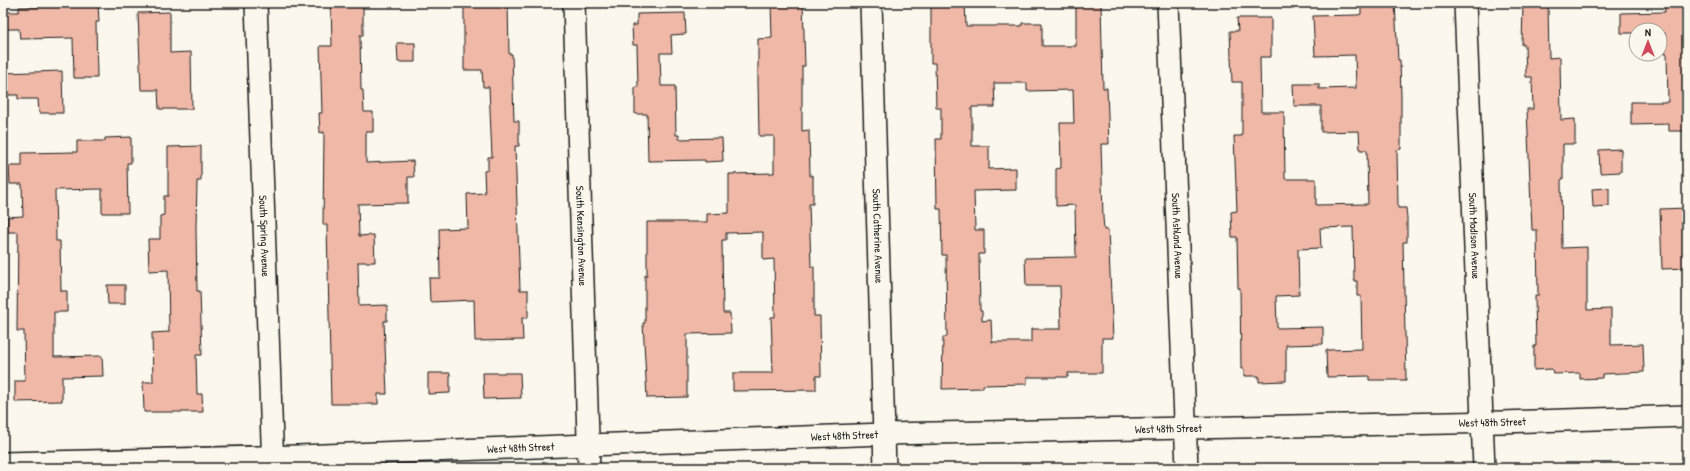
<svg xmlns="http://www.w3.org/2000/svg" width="1690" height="471" font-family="'Patrick Hand',sans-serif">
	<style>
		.building { fill: #f0b8a7; stroke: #1c1c1c; fill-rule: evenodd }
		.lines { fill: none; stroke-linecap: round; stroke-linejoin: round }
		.street-casing { stroke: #1c1c1c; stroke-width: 24 }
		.street { stroke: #fbf7ec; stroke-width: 21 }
		.labels { text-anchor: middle; stroke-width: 4; stroke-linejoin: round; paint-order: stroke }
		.street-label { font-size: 11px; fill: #1c1c1c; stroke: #fbf7ec }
	</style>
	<rect width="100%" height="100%" fill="#fbf7ec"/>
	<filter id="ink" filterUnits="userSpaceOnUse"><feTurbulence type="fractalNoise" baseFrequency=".025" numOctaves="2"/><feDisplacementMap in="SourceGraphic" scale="8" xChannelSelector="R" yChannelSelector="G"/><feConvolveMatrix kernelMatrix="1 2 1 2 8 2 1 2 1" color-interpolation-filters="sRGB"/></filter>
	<g filter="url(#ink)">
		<g class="building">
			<polygon points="73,3 98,3 99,22 96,22 97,78 74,78 73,38 20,39 19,29 3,29 3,12 19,12 19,7 73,6"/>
			<polygon points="331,3 363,3 363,35 360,35 361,90 363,90 364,112 373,112 373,132 366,132 366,163 413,161 414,177 408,177 408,203 358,204 359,236 374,235 375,262 358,262 359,306 387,305 387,321 384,321 387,394 378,394 378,404 331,404 327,225 323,225 324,132 320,133 319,113 322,113 320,46 332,46"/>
			<polygon points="464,3 508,3 509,54 512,54 514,121 519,121 519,146 515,146 520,290 528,290 528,318 522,318 523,340 475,341 474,300 430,302 429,278 440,278 439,229 468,228 467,194 485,193 484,171 488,170 488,157 492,157 489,87 483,87 482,70 464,70"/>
			<polygon points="771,3 803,3 805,66 802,66 802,131 809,130 810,176 813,176 813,204 809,204 811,267 814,267 814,316 820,316 821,376 816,376 816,390 733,391 733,373 773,373 771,317 775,317 774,259 763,260 763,232 726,233 726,240 722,240 723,313 730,313 731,333 687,334 687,397 647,398 643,323 645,323 645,275 647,275 647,222 707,222 707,214 729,213 729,174 774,173 774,136 759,136 758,82 758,39 772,38"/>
			<path d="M931 3H965L966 26H1022V23H1042V46H1076V3H1101L1103 88H1107L1109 144H1101L1103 217 1104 230H1108L1113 338H1102V373H1068V377H1027V384L983 385V388L942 389 943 337H947L946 255H942L941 209H937L936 139H941V108H936L935 63H931ZM994 83H1027V91L1073 90 1074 123H1060L1061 168 1056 169V206L1075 205 1076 257 1025 258 1026 286H1060L1061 329H1031V342H992L991 320 982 321V311H980L979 254H984V230H975L974 191 1016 190V168L989 169V146H972V107H995Z"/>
			<polygon points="1361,3 1395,3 1398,60 1400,60 1401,96 1401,149 1397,150 1398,208 1406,208 1407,218 1407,242 1403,242 1406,380 1369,380 1369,376 1327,377 1326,350 1362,349 1361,296 1357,296 1357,281 1354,281 1353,227 1320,228 1321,248 1298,249 1299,295 1276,296 1277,328 1323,327 1323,344 1286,345 1286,381 1259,382 1259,376 1244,376 1244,369 1241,369 1240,288 1238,288 1237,237 1232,237 1231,212 1237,211 1234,136 1242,136 1242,82 1232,82 1230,31 1238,31 1237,18 1271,18 1271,57 1260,57 1261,112 1284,112 1285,179 1316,179 1316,205 1368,204 1367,150 1360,150 1359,131 1321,132 1321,106 1294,106 1293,84 1319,84 1319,89 1356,88 1355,55 1315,56 1313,16 1358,15 1361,14"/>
			<polygon points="1523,3 1548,3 1549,58 1560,57 1561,120 1575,119 1575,144 1563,144 1563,179 1561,180 1562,248 1587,247 1587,310 1611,309 1611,345 1643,344 1644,372 1602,374 1602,378 1580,379 1580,373 1553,374 1552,369 1534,370 1534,346 1536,346 1535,296 1538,296 1537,230 1532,230 1527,109 1533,109 1532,77 1526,77 1525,45 1522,45"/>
			<polygon points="1664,3 1687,3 1687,131 1669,131 1669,124 1631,125 1631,102 1668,102 1667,54 1665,54 1665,33 1660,33 1660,30 1636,30 1636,33 1621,33 1621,13 1665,12"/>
			<polygon points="170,12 170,53 191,52 192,109 159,109 158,90 141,90 138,13"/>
			<polygon points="685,13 686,34 671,35 672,53 660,53 661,86 675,86 676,135 679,135 679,139 722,138 723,161 705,162 705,160 648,161 647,114 635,114 635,87 638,87 637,45 633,45 632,25 637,25 637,14"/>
			<polygon points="397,43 415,43 415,62 398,62"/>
			<polygon points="62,71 63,113 39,113 38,99 18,99 18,95 3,95 3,73"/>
			<polygon points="131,137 131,163 127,163 128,213 102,213 102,189 55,190 56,241 60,241 61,291 67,291 67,312 54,312 54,357 102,356 103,376 62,377 62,401 15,402 15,381 25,381 24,331 17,331 18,232 8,232 7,217 23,216 22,184 10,184 9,166 22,166 22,153 77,152 77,141 105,141 105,138"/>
			<polygon points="201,146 201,181 197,181 196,228 197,291 200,291 202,355 196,355 197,394 202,394 203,412 144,412 143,382 153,382 152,333 169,332 168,270 149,271 148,239 160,239 160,216 164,215 164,196 168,196 168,147"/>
			<polygon points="1621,149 1621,172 1600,173 1599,150"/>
			<polygon points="1609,188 1609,206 1593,207 1592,189"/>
			<polygon points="1687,208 1687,268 1662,269 1660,209"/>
			<polygon points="107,285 125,285 125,304 108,304"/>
			<polygon points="428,373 450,373 450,393 428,394"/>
			<polygon points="483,373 520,373 521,398 484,399"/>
		</g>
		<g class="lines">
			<defs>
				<g id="street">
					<path id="s1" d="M256 3 273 468"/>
					<path id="s2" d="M574 3 589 468"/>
					<path id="s3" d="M871 3 885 468"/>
					<path id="s4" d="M1168 3 1187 468"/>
					<path id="s5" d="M1465 3 1484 468"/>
					<path id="s6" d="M3 463 298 456 884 434 1502 422 1687 416"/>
				</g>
			</defs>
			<use href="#street" class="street-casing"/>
			<use href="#street" class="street"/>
		</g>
	</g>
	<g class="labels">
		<g class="street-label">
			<text dy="4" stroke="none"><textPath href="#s4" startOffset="233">South Ashland Avenue</textPath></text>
			<text dy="4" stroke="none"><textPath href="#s5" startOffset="233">South Madison Avenue</textPath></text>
			<text dy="4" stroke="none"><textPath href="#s1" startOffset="233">South Spring Avenue</textPath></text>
			<text dy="4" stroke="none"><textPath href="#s2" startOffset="233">South Kensington Avenue</textPath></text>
			<text dy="4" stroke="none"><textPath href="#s3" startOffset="233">South Catherine Avenue</textPath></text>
			<text dy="4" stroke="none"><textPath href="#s6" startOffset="1490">West 48th Street</textPath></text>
			<text dy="4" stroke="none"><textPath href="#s6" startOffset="1166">West 48th Street</textPath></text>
			<text dy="4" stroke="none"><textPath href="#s6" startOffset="842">West 48th Street</textPath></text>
			<text dy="4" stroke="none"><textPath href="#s6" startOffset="518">West 48th Street</textPath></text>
		</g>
	</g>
	<rect width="1690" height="471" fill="none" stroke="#fbf7ec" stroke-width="16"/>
	<rect x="8" y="8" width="1674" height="455" fill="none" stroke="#1c1c1c" stroke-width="1.5" filter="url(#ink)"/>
	<g transform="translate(1648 42)"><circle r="19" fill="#fbf7ec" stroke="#a29f99"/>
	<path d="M0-3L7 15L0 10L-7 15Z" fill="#d1495b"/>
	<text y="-6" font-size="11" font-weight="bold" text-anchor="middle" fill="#1c1c1c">N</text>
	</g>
</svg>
